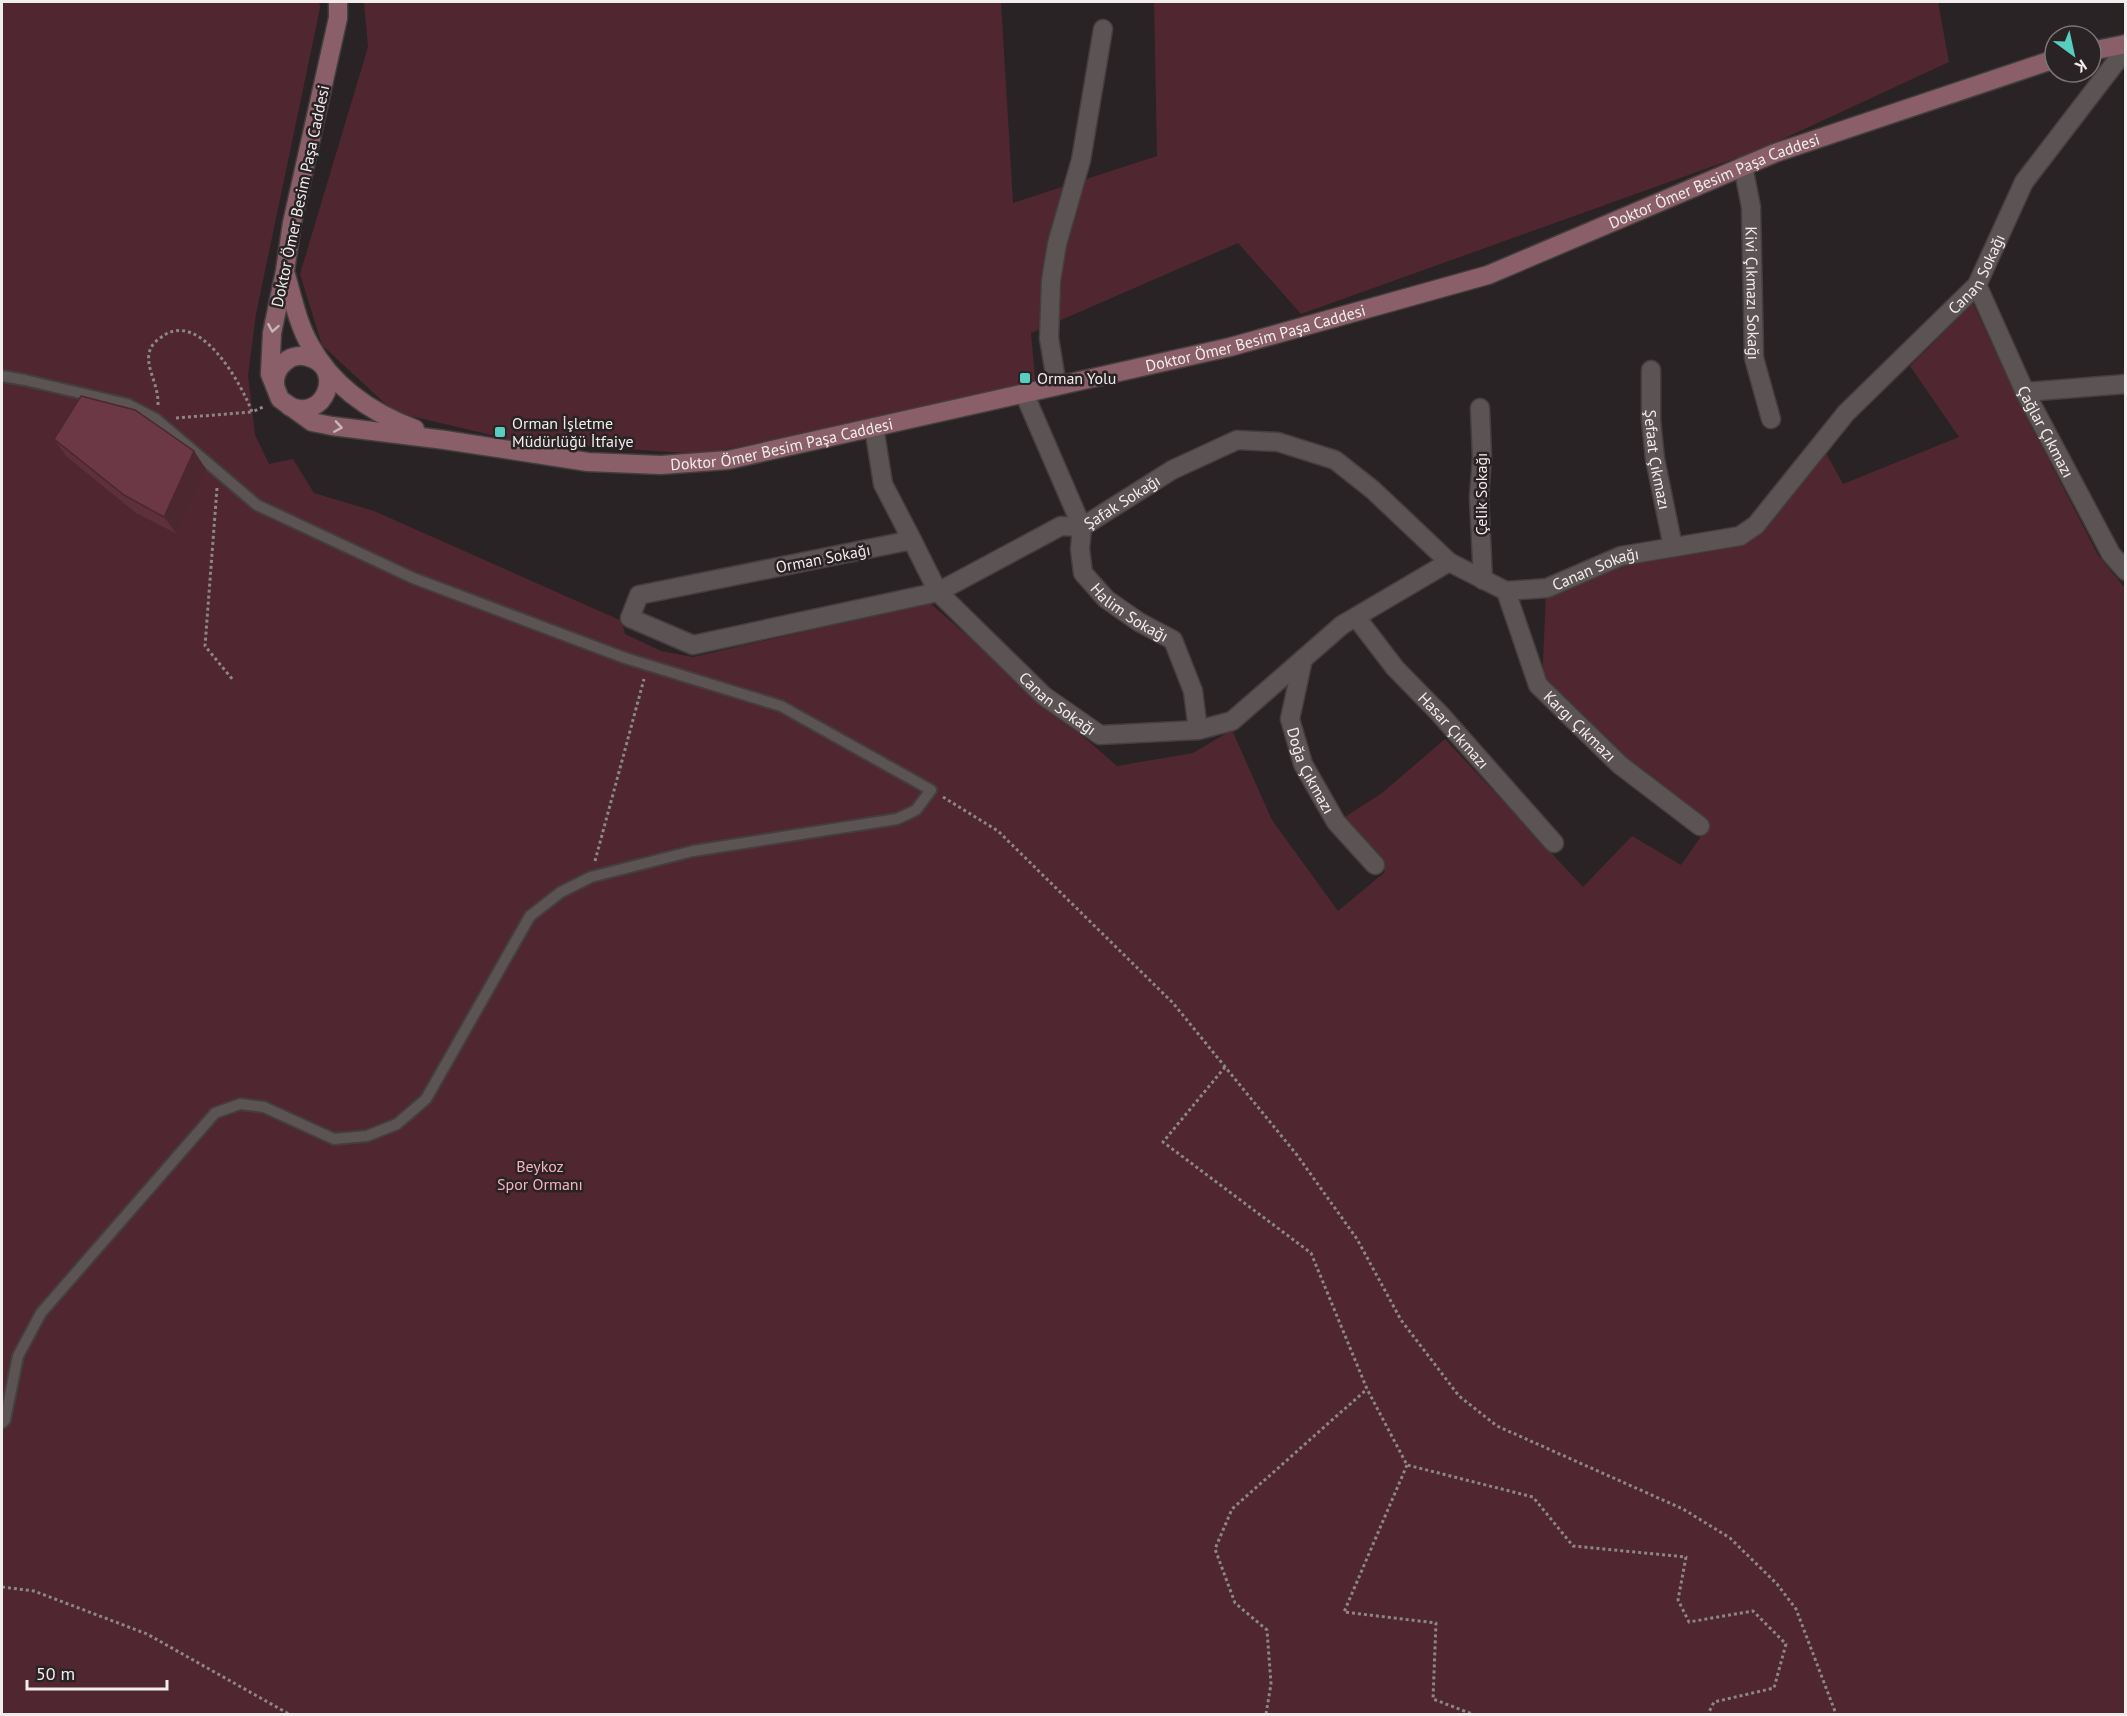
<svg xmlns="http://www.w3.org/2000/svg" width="2127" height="1716" font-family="'PT Sans',sans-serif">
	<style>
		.green { fill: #502631 }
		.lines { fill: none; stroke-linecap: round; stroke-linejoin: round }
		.lane-casing { stroke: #443e3f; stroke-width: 14 }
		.street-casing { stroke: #443e3f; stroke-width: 21 }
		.secondary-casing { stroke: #443e3f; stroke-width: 21 }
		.path { stroke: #8b8687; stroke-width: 3; stroke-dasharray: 3 3; stroke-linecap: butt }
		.lane { stroke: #5b5354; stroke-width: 10 }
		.street { stroke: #5b5354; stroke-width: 18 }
		.secondary { stroke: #8a5f6a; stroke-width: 18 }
		.wall { fill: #5d303b }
		.shaded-wall { fill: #4c2730 }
		.building { fill: #6c3845; stroke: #4c2730; stroke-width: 1.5 }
		.oneway { stroke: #c8b4b9 }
		.poi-dot { fill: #58cec0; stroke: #2a2325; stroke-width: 2 }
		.labels { text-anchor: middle; stroke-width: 5; stroke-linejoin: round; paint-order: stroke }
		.street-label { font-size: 16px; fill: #f1eded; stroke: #2a2325 }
		.poi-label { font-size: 16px; fill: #f1eded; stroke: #2a2325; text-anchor: start }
		.park-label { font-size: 16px; fill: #f7b1c0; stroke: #2a2325 }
	</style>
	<rect width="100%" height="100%" fill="#2a2325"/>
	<g class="green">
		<polygon points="2,2 319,2 320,8 256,314 248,375 255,435 269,464 293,459 314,493 374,511 622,621 625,634 661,651 693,657 930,603 1117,766 1193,753 1232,730 1272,820 1338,911 1385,872 1345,817 1382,793 1445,739 1583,887 1632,836 1681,865 1709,825 1623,761 1542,683 1546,594 1622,561 1748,540 1826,453 1843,484 1959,437 1910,366 1973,303 2018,400 2098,555 2125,588 2125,1714 2,1714"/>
		<polygon points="364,2 1001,2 1013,203 1157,156 1154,2 1938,2 1949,62 1761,149 1301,314 1238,243 1031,333 1036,389 701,454 521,442 394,412 322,345 300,274 368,47"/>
	</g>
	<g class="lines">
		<defs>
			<polyline id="lane" points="2,376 25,380 127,404 156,419 257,505 413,578 625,658 781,706 931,790 916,810 897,819 693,851 591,877 561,892 530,916 426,1099 397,1124 367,1136 334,1139 264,1107 240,1104 215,1113 41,1313 18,1356 5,1420 2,1423"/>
			<g id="street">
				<path id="s1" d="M1743 166 1751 207 1754 358 1771 419"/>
				<path id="s2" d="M1977 285 2025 392 2111 554 2126 571"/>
				<path id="s3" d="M1651 370V420L1655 459 1673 547"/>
				<polyline points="1057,386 1049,338 1051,281 1057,244 1081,160 1103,29"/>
				<polyline points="2025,392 2126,384"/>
				<path id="s4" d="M1024 393 1082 527 1080 549 1083 573 1106 599 1139 622 1173 640 1193 691 1198 730"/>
				<polyline points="1480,408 1482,458 1479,497 1483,580"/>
				<path id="s5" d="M874 427 883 484 912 540 639 595 630 618 693 645 938 592 1061 526 1082 527 1172 470 1237 440 1278 442 1335 460 1373 490 1449 562"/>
				<path id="s6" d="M912 540 938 592 1044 696 1100 735 1198 730 1232 721 1342 625 1449 562 1506 591 1547 588 1621 556 1740 536 1756 525 1846 413 1977 285 2024 182 2126 49"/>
				<path id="s7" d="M1506 591 1538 685 1620 765 1700 826"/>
				<path id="s8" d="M1356 617 1395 668 1439 713 1554 843"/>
				<path id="s9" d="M1303 659 1290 719 1303 764 1336 822 1375 865"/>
			</g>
			<g id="secondary">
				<path id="s10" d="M338 2V18L292 223 285 271 272 333 270 374 280 399 312 422 332 426 445 440 588 462 661 465 728 460 1230 347 1488 275 1775 153 2055 59"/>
				<polyline points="2091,51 2126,44"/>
				<path d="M286 275C293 299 298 324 310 345 333 387 372 413 415 429"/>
				<path d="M275 386C274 376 278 367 286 361 292 356 301 355 308 357 346 367 325 423 289 406"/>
			</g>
		</defs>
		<use href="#lane" class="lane-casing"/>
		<use href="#street" class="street-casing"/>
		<use href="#secondary" class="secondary-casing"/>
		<g class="path">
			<path d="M158 405C159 384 144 366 150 350 152 343 160 338 166 334 203 314 242 385 252 412L265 406"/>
			<polyline points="176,418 252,412"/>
			<polyline points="217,488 205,646 233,680"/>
			<polyline points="943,797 998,831 1173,1003 1297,1155 1357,1239 1401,1320 1459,1396 1497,1426 1683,1509 1730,1538 1777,1584 1796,1609 1836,1714"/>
			<polyline points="595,861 644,679"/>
			<polyline points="1225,1067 1163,1142 1311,1253 1367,1389 1407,1465 1533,1497 1573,1546 1686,1557 1678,1600 1689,1622 1753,1611 1786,1644 1774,1688 1714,1702 1708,1714"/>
			<polyline points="1407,1465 1344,1612 1436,1623 1433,1699 1472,1714"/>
			<polyline points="2,1587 34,1591 147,1634 289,1714"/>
			<polyline points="1266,1714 1271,1684 1267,1630 1235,1603 1215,1549 1232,1509 1367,1389"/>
		</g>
		<use href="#lane" class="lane"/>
		<use href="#street" class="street"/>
		<use href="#secondary" class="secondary"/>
	</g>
	<polygon class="wall" points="54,439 206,469 177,534 136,513 66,456"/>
	<polygon class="shaded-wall" points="194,451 206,469 177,534 164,517"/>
	<polygon class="building" points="81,396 135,410 194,451 164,517 124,495 54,439"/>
	<defs><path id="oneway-chevron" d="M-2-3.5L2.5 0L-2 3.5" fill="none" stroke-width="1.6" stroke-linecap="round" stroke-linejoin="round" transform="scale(1.5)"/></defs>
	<g class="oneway">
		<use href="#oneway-chevron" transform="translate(273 328) rotate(100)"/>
		<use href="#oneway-chevron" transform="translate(338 427) rotate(9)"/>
	</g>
	<g class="poi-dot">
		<rect x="1019" y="372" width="12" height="12" rx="3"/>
		<rect x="494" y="426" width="12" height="12" rx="3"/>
	</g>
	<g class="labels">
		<g class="street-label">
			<text dy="6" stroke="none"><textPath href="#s10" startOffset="1892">Doktor Ömer Besim Paşa Caddesi</textPath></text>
			<text transform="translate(300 196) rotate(-78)" y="6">Doktor Ömer Besim Paşa Caddesi</text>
			<text dy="6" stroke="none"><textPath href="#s6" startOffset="1340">Canan Sokağı</textPath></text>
			<text dy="6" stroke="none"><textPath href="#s1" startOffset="128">Kivi Çıkmazı Sokağı</textPath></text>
			<text dy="6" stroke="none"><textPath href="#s10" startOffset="1406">Doktor Ömer Besim Paşa Caddesi</textPath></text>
			<text dy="6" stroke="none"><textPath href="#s2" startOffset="162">Çağlar Çıkmazı</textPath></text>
			<text dy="6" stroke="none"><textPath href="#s10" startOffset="920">Doktor Ömer Besim Paşa Caddesi</textPath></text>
			<text dy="6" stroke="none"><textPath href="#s3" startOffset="90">Şefaat Çıkmazı</textPath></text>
			<text transform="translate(1481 494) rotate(-90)" y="6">Çelik Sokağı</text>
			<text dy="6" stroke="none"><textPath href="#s5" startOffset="951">Şafak Sokağı</textPath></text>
			<text transform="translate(823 558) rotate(-11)" y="6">Orman Sokağı</text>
			<text dy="6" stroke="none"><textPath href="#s6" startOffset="836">Canan Sokağı</textPath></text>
			<text dy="6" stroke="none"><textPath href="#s4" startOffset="254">Halim Sokağı</textPath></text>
			<text dy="6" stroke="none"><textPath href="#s6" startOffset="222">Canan Sokağı</textPath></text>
			<text dy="6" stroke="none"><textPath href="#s7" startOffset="158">Kargı Çıkmazı</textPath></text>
			<text dy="6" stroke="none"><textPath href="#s8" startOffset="150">Hasar Çıkmazı</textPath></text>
			<text dy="6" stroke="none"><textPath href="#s9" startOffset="117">Doğa Çıkmazı</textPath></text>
		</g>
		<g class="poi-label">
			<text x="1037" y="384">Orman Yolu</text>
			<text x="512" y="429">Orman İşletme<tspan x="512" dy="18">Müdürlüğü İtfaiye</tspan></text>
		</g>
		<g class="park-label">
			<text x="540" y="1172">Beykoz<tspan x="540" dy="18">Spor Ormanı</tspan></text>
		</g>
	</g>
	<rect width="2127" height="1716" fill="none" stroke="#f1eded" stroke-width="6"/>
	<g transform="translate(2073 54) rotate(147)"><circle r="28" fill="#2a2325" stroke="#7a7475" stroke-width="1.5"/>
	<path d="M0-4.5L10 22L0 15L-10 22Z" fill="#58cec0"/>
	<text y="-9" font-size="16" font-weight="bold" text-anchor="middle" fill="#f1eded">K</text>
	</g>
	<path d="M27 1680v9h140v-9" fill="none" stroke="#f1eded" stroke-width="3"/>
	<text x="36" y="1680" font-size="18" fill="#f1eded" stroke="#2a2325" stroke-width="4.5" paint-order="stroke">50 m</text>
</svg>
